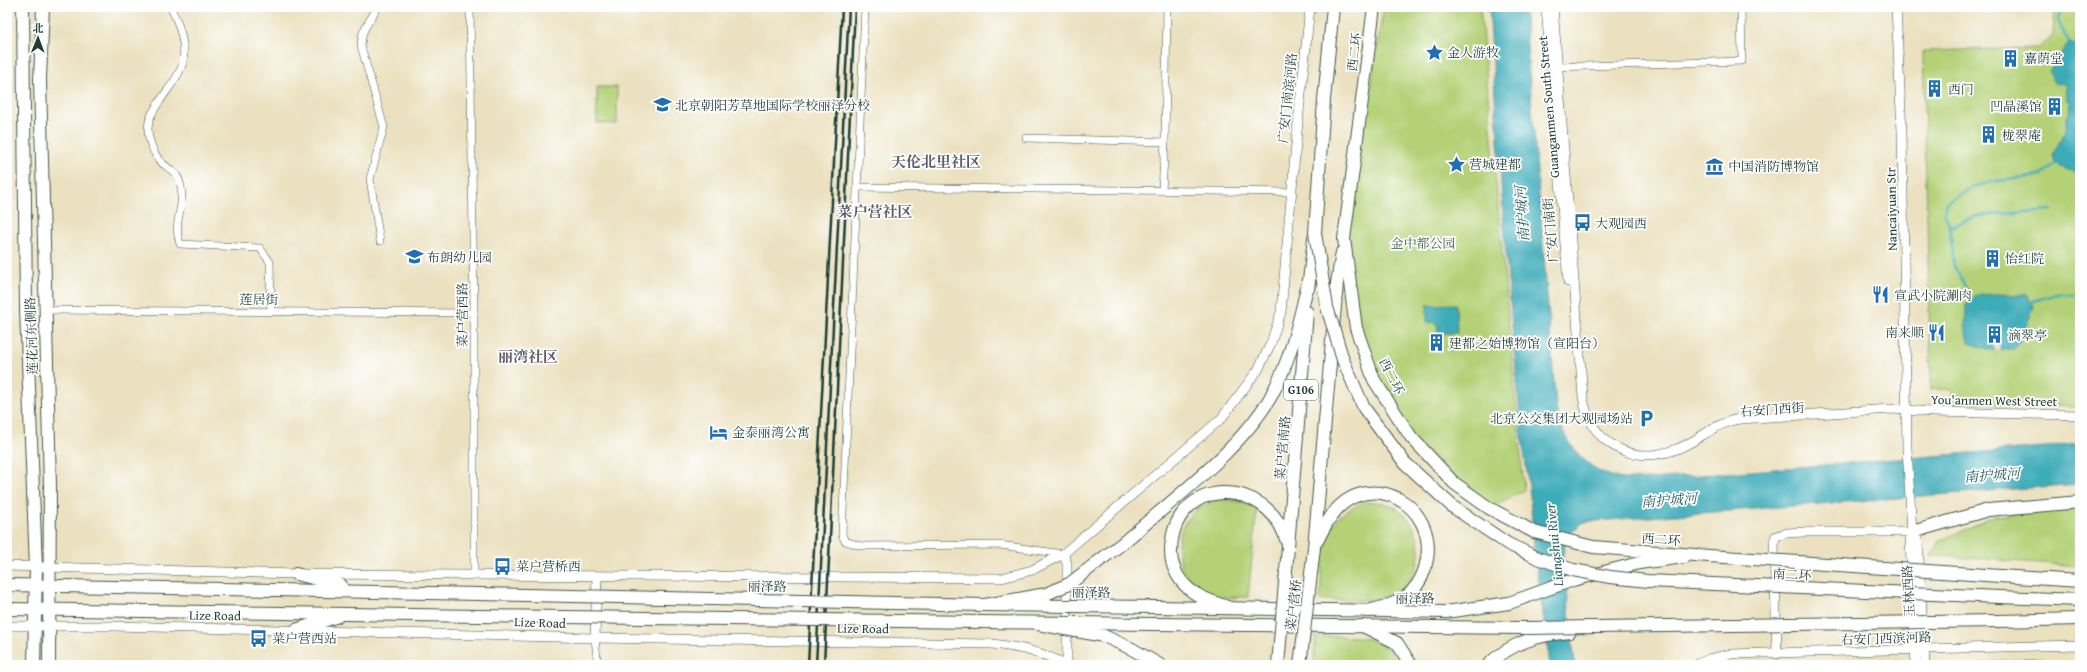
<svg xmlns="http://www.w3.org/2000/svg" width="2087" height="672" font-family="'Gentium Book Plus','Noto Serif SC',serif">
	<style>
		.green { fill: #b4d177; stroke: #6a8756 }
		.water { fill: #3cacb9; stroke: #2e7476 }
		.pier { fill: #ebe1c0 }
		.lines { fill: none; stroke-linecap: round; stroke-linejoin: round }
		.stream { stroke: #3cacb9; stroke-width: 2.5 }
		.minor-casing { stroke: #3e5649; stroke-width: 8 }
		.tertiary-casing { stroke: #3e5649; stroke-width: 10 }
		.primary-casing { stroke: #3e5649; stroke-width: 14 }
		.trunk-casing { stroke: #3e5649; stroke-width: 14 }
		.minor { stroke: #fff; stroke-width: 7 }
		.tertiary { stroke: #fff; stroke-width: 9 }
		.primary { stroke: #fff; stroke-width: 12 }
		.trunk { stroke: #fff; stroke-width: 12 }
		.rail { stroke: #1f3d34; stroke-width: 2.5 }
		.primary-bridge-casing { stroke: #3e5649; stroke-width: 14; stroke-linecap: butt }
		.trunk-bridge-casing { stroke: #3e5649; stroke-width: 14; stroke-linecap: butt }
		.primary-bridge { stroke: #fff; stroke-width: 12 }
		.trunk-bridge { stroke: #fff; stroke-width: 12 }
		.labels { text-anchor: middle; stroke-width: 3.5; stroke-linejoin: round; paint-order: stroke }
		.shield { fill: #fff; stroke: #627771; stroke-width: 1 }
		.shield-label { font-size: 12px; font-weight: bold; fill: #1f3d34 }
		.street-label { font-size: 13px; fill: #1f3d34; stroke: #fff }
		.poi-label { font-size: 13px; fill: #1f3d34; stroke: #fff; text-anchor: start }
		.park-label { font-size: 13px; fill: #446245; stroke: #fff }
		.water-label { font-size: 14px; font-style: italic; fill: #296463; stroke: #fff }
		.quarter-label { font-size: 15px; font-weight: bold; fill: #5d5b65; stroke: #fff }
	</style>
	<rect width="100%" height="100%" fill="#fff"/>
	<filter id="ink" filterUnits="userSpaceOnUse"><feTurbulence type="fractalNoise" baseFrequency=".025" numOctaves="2"/><feDisplacementMap in="SourceGraphic" scale="8" xChannelSelector="R" yChannelSelector="G"/><feConvolveMatrix kernelMatrix="1 2 1 2 8 2 1 2 1" color-interpolation-filters="sRGB"/></filter>
	<filter id="wash" filterUnits="userSpaceOnUse"><feTurbulence type="fractalNoise" baseFrequency=".012" numOctaves="4" result="noise"/><feDisplacementMap in="SourceGraphic" scale="16" xChannelSelector="R" yChannelSelector="G"/><feGaussianBlur stdDeviation="0.9" result="paint"/><feColorMatrix in="noise" values="0 0 0 0 0 0 0 0 0 0 0 0 0 0 0 0 0 1.4 0 .05"/><feComposite in="paint" operator="in"/></filter>
	<g filter="url(#wash)">
		<rect width="100%" height="100%" fill="#ebe1c0"/>
		<g class="green">
			<polygon points="1384,7 1480,7 1524,490 1489,508 1411,437 1374,380 1356,328 1344,239"/>
			<polygon points="2055,7 2080,7 2080,406 1952,402 1952,390 1931,389 1923,51 2039,48 2053,35"/>
			<polygon points="597,87 617,87 617,124 597,123"/>
			<path d="M1217 500C1232 500 1244 501 1257 509L1248 597C1237 597 1221 599 1211 595 1180 583 1167 545 1189 517 1196 508 1207 504 1217 500Z"/>
			<path d="M1367 502C1376 502 1385 502 1394 507 1427 525 1428 578 1393 594 1372 604 1343 599 1320 600 1323 560 1319 514 1367 502Z"/>
			<polygon points="2080,509 2080,566 1931,555 1939,541 1995,516"/>
			<path d="M1316 636C1350 637 1382 632 1403 665H1313Z"/>
		</g>
		<g class="water">
			<path d="M1489 7H1524L1556 406C1561 441 1587 473 1623 479 1632 480 1643 479 1652 479L2080 444V484L1584 522 1568 535 1563 553 1575 665H1550L1534 550 1530 496 1521 429 1505 244Z"/>
			<polygon points="2069,43 2080,46 2079,175 2055,164 2053,153 2066,131 2066,116 2069,115 2070,100 2066,99 2065,84 2054,83 2049,71"/>
			<polygon points="1993,294 2026,295 2034,306 2020,343 2014,349 1988,349 1968,343 1965,326 1966,305 1976,295"/>
			<polygon points="1456,304 1457,333 1438,333 1437,323 1427,322 1427,305"/>
		</g>
		<polygon class="pier" points="1990,330 2000,330 2000,339 1997,339 1997,342 1999,342 1999,350 1995,350 1993,339 1990,339"/>
		<g class="lines">
			<g class="stream">
				<polyline points="2061,7 2058,21 2069,43"/>
				<polyline points="1950,227 1977,216 2052,210"/>
				<polyline points="1972,299 1954,266 1950,227 1945,215 1945,204 1972,187 1997,181 2040,176 2055,164"/>
				<polyline points="2031,302 2056,294 2080,294"/>
			</g>
		</g>
	</g>
	<g filter="url(#ink)">
		<g class="lines">
			<defs>
				<g id="minor">
					<path d="M170 7C179 22 186 45 183 62 180 76 167 90 160 101 154 110 148 118 148 129 148 139 153 152 159 160 168 170 178 170 181 187 185 207 172 223 180 244L260 248 270 262 271 311"/>
					<path d="M377 7C370 24 362 24 361 46L384 127 370 179 380 241"/>
					<polyline points="470,7 474,313 474,575"/>
					<polyline points="865,7 842,535 845,541 861,546 1000,545 1063,554"/>
					<polyline points="1554,67 1742,61 1741,7"/>
					<polyline points="1026,138 1165,142"/>
					<polyline points="857,187 1292,192"/>
					<polyline points="1162,190 1165,142 1167,7"/>
					<polyline points="44,310 474,313"/>
					<polyline points="594,665 597,658 595,638"/>
					<polyline points="1978,665 2080,664"/>
				</g>
				<g id="tertiary">
					<polyline points="1546,7 1568,282"/>
					<path d="M1553 7 1583 397C1590 445 1633 466 1677 449 1699 441 1717 421 1741 419L1891 409 1932 412 2080 415"/>
					<polyline points="1896,7 1902,132 1907,448 1912,532 1910,541 1916,665"/>
					<polyline points="1912,532 1918,541 1925,665"/>
					<polyline points="1063,554 1067,563 1067,665"/>
					<polyline points="7,566 296,574 1002,578 1032,570 1063,554 1221,419 1258,370 1271,343 1281,312 1297,132 1310,7"/>
					<path d="M7 626H114L595 638 992 644C1019 647 1042 652 1067 665"/>
					<polyline points="595,638 597,577"/>
					<polyline points="1777,654 1774,541 1776,536 1787,533 1803,532 1912,532"/>
					<polyline points="1695,665 1709,659 1731,654 2080,645"/>
				</g>
				<g id="primary">
					<polyline points="23,7 26,310 36,567 34,665"/>
					<polyline points="43,7 40,79 50,486 49,665"/>
					<polyline points="296,574 341,585"/>
					<polyline points="7,585 479,594"/>
					<polyline points="1155,607 1446,612 1509,603 1573,580 1639,563 1684,557"/>
					<polyline points="7,609 479,616"/>
					<polyline points="1998,621 2080,619"/>
					<polyline points="1154,624 1526,628"/>
					<polyline points="296,630 338,616"/>
				</g>
				<g id="trunk">
					<polyline points="1374,7 1344,239 1356,328 1374,380 1411,437 1454,483 1489,508 1534,532 1593,547 1695,555"/>
					<polyline points="1324,100 1333,7"/>
					<polyline points="1308,289 1314,238"/>
					<polyline points="1912,532 1988,510 2080,502"/>
					<path d="M1317 541C1322 531 1328 519 1336 510 1372 470 1436 504 1427 559 1425 571 1421 582 1412 591 1402 603 1383 607 1368 611"/>
					<path d="M1124 542C1170 502 1240 450 1270 398 1290 362 1299 322 1308 283"/>
					<polyline points="1288,547 1307,312"/>
					<polyline points="1314,548 1337,283 1342,252"/>
					<polyline points="2000,576 2080,581"/>
					<polyline points="1999,597 2080,600"/>
					<path d="M1230 608C1218 604 1206 600 1196 594 1181 585 1171 569 1171 552 1171 476 1268 474 1287 542"/>
					<polyline points="1363,626 1397,643 1411,665"/>
					<polyline points="1132,649 1160,665"/>
					<path d="M1488 665C1512 642 1538 635 1570 632"/>
				</g>
			</defs>
			<use href="#minor" class="minor-casing"/>
			<use href="#tertiary" class="tertiary-casing"/>
			<use href="#primary" class="primary-casing"/>
			<use href="#trunk" class="trunk-casing"/>
			<use href="#minor" class="minor"/>
			<use href="#tertiary" class="tertiary"/>
			<use href="#primary" class="primary"/>
			<use href="#trunk" class="trunk"/>
			<g class="rail">
				<polyline points="808,665 842,7"/>
				<polyline points="816,665 849,7"/>
				<polyline points="824,665 855,7"/>
			</g>
			<defs>
				<g id="primary-bridge">
					<polyline points="479,594 985,605 1155,607"/>
					<polyline points="479,616 1154,624"/>
					<polyline points="1526,628 1998,621"/>
				</g>
				<g id="trunk-bridge">
					<polyline points="1324,100 1315,233 1327,307 1343,360 1364,408 1405,463 1453,507 1508,544 1538,558 1573,570 1610,577 1648,581 1999,597"/>
					<polyline points="1695,555 2000,576"/>
					<polyline points="985,605 1046,594 1069,584 1124,542"/>
					<polyline points="1038,624 1104,636 1132,649"/>
					<polyline points="1278,665 1288,547"/>
					<polyline points="1300,665 1314,548"/>
				</g>
			</defs>
			<use href="#primary-bridge" class="primary-bridge-casing"/>
			<use href="#trunk-bridge" class="trunk-bridge-casing"/>
			<use href="#primary-bridge" class="primary-bridge"/>
			<use href="#trunk-bridge" class="trunk-bridge"/>
		</g>
	</g>
	<defs>
		<symbol id="sight-bare" viewBox="-9 -9 18 18"><path d="M0-6L1.8-2.2L6-1.7L2.9 1.2L3.7 5.4L0 3.3L-3.7 5.4L-2.9 1.2L-6-1.7L-1.8-2.2Z" fill="#1f6fb2" stroke="#fff" stroke-width="2.5" paint-order="stroke"/></symbol>
		<symbol id="building-bare" viewBox="-9 -9 18 18"><path d="M-4-6H4V6H1V3H-1V6H-4ZM-2.5-4.3h1.7v1.8h-1.7ZM.8-4.3h1.7v1.8H.8ZM-2.5-1h1.7V.8h-1.7ZM.8-1h1.7V.8H.8Z" fill="#1f6fb2" stroke="#fff" stroke-width="2.5" paint-order="stroke"/></symbol>
		<symbol id="school-bare" viewBox="-9 -9 18 18"><path d="M0-5L7-2L0 1L-7-2ZM-4 1L0 2.5L4 1V4Q0 6-4 4Z" fill="#1f6fb2" stroke="#fff" stroke-width="2.5" paint-order="stroke"/></symbol>
		<symbol id="museum-bare" viewBox="-9 -9 18 18"><path d="M0-6L6-3V-2H-6V-3ZM-5-1h2V3h-2ZM-1-1h2V3h-2ZM3-1h2V3H3ZM-6 4H6V6H-6Z" fill="#1f6fb2" stroke="#fff" stroke-width="2.5" paint-order="stroke"/></symbol>
		<symbol id="bus-bare" viewBox="-9 -9 18 18"><path d="M-5-6H5V4H4V6H2V4H-2V6H-4V4H-5ZM-3.5-4V0h7V-4ZM-3.5 1.2v1.5H-2V1.2ZM2 1.2v1.5H3.5V1.2Z" fill="#1f6fb2" stroke="#fff" stroke-width="2.5" paint-order="stroke"/></symbol>
		<symbol id="restaurant-bare" viewBox="-9 -9 18 18"><path d="M-5-6h1v4h1v-4h1v4h1v-4h1v5L-1.5 .5V6h-2V.5L-5-1ZM5-6V6H3V1.5H1.5Q1.5-4 5-6Z" fill="#1f6fb2" stroke="#fff" stroke-width="2.5" paint-order="stroke"/></symbol>
		<symbol id="parking-bare" viewBox="-9 -9 18 18"><path d="M-3.5-5.5H1a3.5 3.5 0 0 1 0 7H-1V5.5H-3.5ZM-1-3.4V-.6H.8a1.4 1.4 0 0 0 0-2.8Z" fill="#1f6fb2" stroke="#fff" stroke-width="2.5" paint-order="stroke"/></symbol>
		<symbol id="hotel-bare" viewBox="-9 -9 18 18"><path d="M-6-4.5h1.5V1H6V5H4.5V3h-9V5H-6ZM-4 0a1.8 1.8 0 1 1 3.6 0ZM.5 0V-2.5h3Q6-2.5 6 0Z" fill="#1f6fb2" stroke="#fff" stroke-width="2.5" paint-order="stroke"/></symbol>
	</defs>
	<g fill-rule="evenodd">
		<use href="#sight-bare" x="1422" y="40" width="25" height="25"/>
		<use href="#building-bare" x="1998" y="46" width="25" height="25"/>
		<use href="#building-bare" x="1922" y="76" width="25" height="25"/>
		<use href="#school-bare" x="650" y="92" width="25" height="25"/>
		<use href="#building-bare" x="2042" y="94" width="25" height="25"/>
		<use href="#building-bare" x="1976" y="122" width="25" height="25"/>
		<use href="#sight-bare" x="1444" y="152" width="25" height="25"/>
		<use href="#museum-bare" x="1702" y="154" width="25" height="25"/>
		<use href="#bus-bare" x="1570" y="210" width="25" height="25"/>
		<use href="#school-bare" x="402" y="244" width="25" height="25"/>
		<use href="#building-bare" x="1980" y="246" width="25" height="25"/>
		<use href="#restaurant-bare" x="1868" y="282" width="25" height="25"/>
		<use href="#restaurant-bare" x="1924" y="320" width="25" height="25"/>
		<use href="#building-bare" x="1982" y="322" width="25" height="25"/>
		<use href="#building-bare" x="1424" y="330" width="25" height="25"/>
		<use href="#parking-bare" x="1634" y="406" width="25" height="25"/>
		<use href="#hotel-bare" x="706" y="420" width="25" height="25"/>
		<use href="#bus-bare" x="490" y="554" width="25" height="25"/>
		<use href="#bus-bare" x="246" y="626" width="25" height="25"/>
	</g>
	<g class="labels">
		<rect class="shield" x="1284" y="380" width="34" height="20" rx="3"/>
		<g class="shield-label">
			<text x="1301" y="394">G106</text>
		</g>
		<g class="street-label">
			<text transform="translate(1354 52) rotate(-83)" y="5">西二环</text>
			<text transform="translate(1287 98) rotate(-84)" y="5">广安门南滨河路</text>
			<text transform="translate(1548 107) rotate(-95)" y="5">Guanganmen South Street</text>
			<text transform="translate(1891 209) rotate(-91)" y="5">Nancaiyuan Str</text>
			<text transform="translate(1550 230) rotate(-95)" y="5">广安门南街</text>
			<text x="259" y="304">莲居街</text>
			<text transform="translate(462 315) rotate(-90)" y="5">菜户营西路</text>
			<text transform="translate(31 336) rotate(-92)" y="5">莲花河东侧路</text>
			<text transform="translate(1392 376) rotate(63)" y="5">西二环</text>
			<text transform="translate(1994 400) rotate(1)" y="5">You'anmen West Street</text>
			<text transform="translate(1772 409) rotate(-4)" y="5">右安门西街</text>
			<text transform="translate(1282 448) rotate(-85)" y="5">菜户营南路</text>
			<text transform="translate(1661 539) rotate(4)" y="5">西二环</text>
			<text transform="translate(1792 574) rotate(3)" y="5">南二环</text>
			<text transform="translate(767 586) rotate(1)" y="5">丽泽路</text>
			<text transform="translate(1908 591) rotate(-93)" y="5">玉林西路</text>
			<text transform="translate(1091 592) rotate(1)" y="5">丽泽路</text>
			<text x="1415" y="603">丽泽路</text>
			<text transform="translate(1293 605) rotate(-83)" y="5">菜户营桥</text>
			<text transform="translate(215 615) rotate(1)" y="5">Lize Road</text>
			<text transform="translate(540 622) rotate(2)" y="5">Lize Road</text>
			<text transform="translate(863 628) rotate(1)" y="5">Lize Road</text>
			<text transform="translate(1886 638) rotate(-2)" y="5">右安门西滨河路</text>
		</g>
		<g class="poi-label">
			<text x="1447" y="57">金人游牧</text>
			<text x="2024" y="63">嘉荫堂</text>
			<text x="1948" y="94">西门</text>
			<text x="675" y="110">北京朝阳芳草地国际学校丽泽分校</text>
			<text x="2042" y="111" text-anchor="end">凹晶溪馆</text>
			<text x="2002" y="140">栊翠庵</text>
			<text x="1469" y="169">营城建都</text>
			<text x="1728" y="171">中国消防博物馆</text>
			<text x="1595" y="228">大观园西</text>
			<text x="427" y="262">布朗幼儿园</text>
			<text x="2005" y="263">怡红院</text>
			<text x="1894" y="300">宣武小院涮肉</text>
			<text x="1924" y="337" text-anchor="end">南来顺</text>
			<text x="2008" y="340">滴翠亭</text>
			<text x="1449" y="348">建都之始博物馆（宣阳台）</text>
			<text x="1633" y="423" text-anchor="end">北京公交集团大观园场站</text>
			<text x="732" y="437">金泰丽湾公寓</text>
			<text x="516" y="571">菜户营桥西</text>
			<text x="272" y="643">菜户营西站</text>
		</g>
		<g class="park-label">
			<text x="1423" y="248">金中都公园</text>
		</g>
		<g class="water-label">
			<text transform="translate(1522 214) rotate(-94)" y="5">南护城河</text>
			<text transform="translate(1992 475) rotate(-4)" y="5">南护城河</text>
			<text transform="translate(1669 500) rotate(-4)" y="5">南护城河</text>
			<text transform="translate(1554 545) rotate(-96)" y="5">Liangshui River</text>
		</g>
		<g class="quarter-label">
			<text x="936" y="167">天伦北里社区</text>
			<text x="875" y="217">菜户营社区</text>
			<text x="528" y="362">丽湾社区</text>
		</g>
	</g>
	<rect width="2087" height="672" fill="none" stroke="#fff" stroke-width="24"/>
	<g transform="translate(38 38) rotate(1)" stroke="#ffffff" stroke-width="3" paint-order="stroke">
	<path d="M0-3L7 15L0 10L-7 15Z" fill="#1f3d34"/>
	<text y="-6" font-size="11" font-weight="bold" text-anchor="middle" fill="#1f3d34">北</text>
	</g>
</svg>
